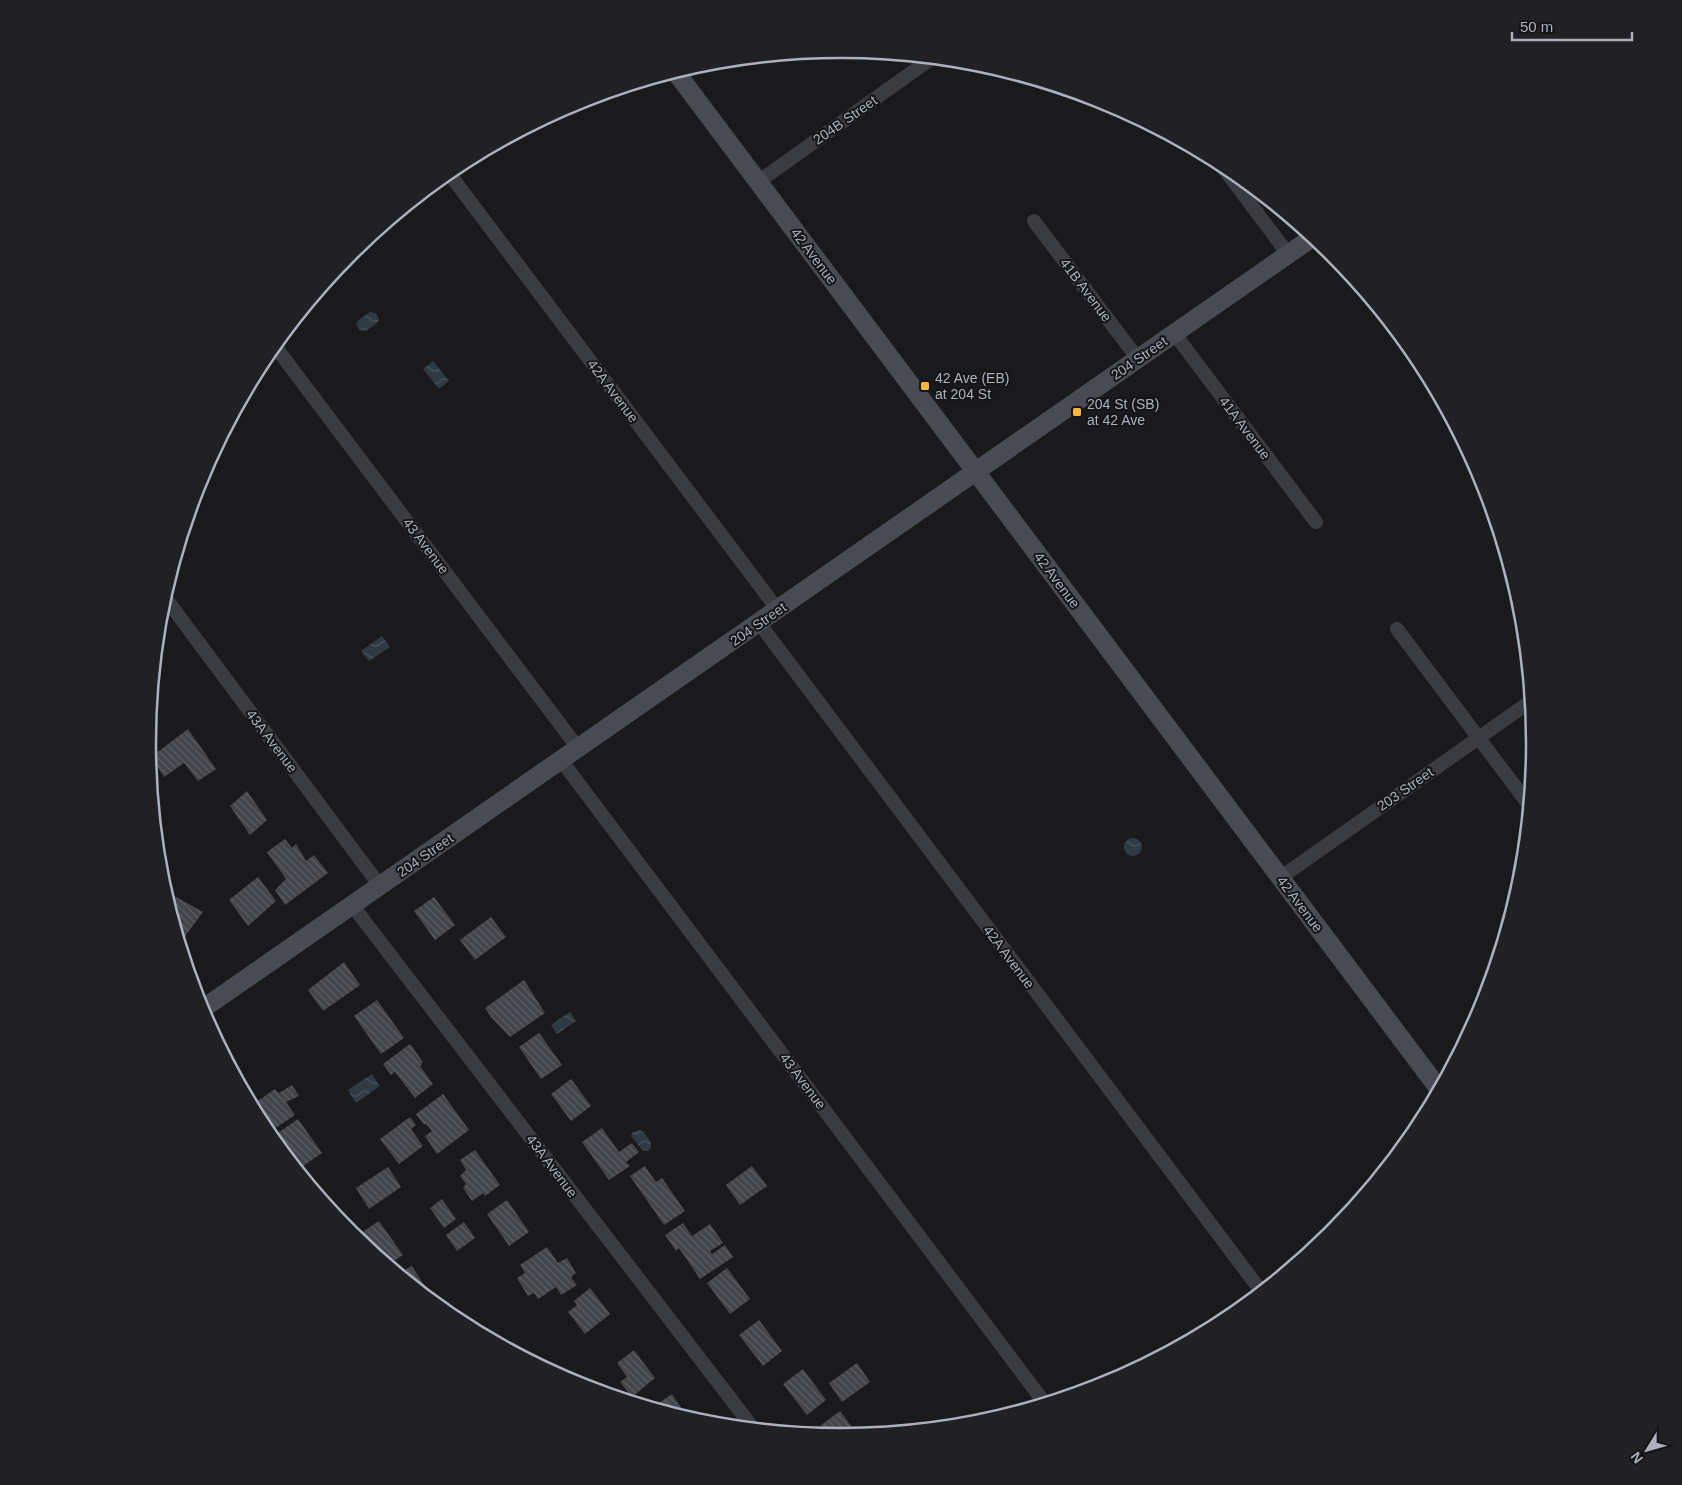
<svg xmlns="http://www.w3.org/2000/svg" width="1682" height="1485" font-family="Arial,sans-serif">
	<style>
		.water { fill: url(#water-waves) }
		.building { fill: url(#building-back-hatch) }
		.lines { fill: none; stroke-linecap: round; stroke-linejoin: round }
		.street { stroke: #3b3c42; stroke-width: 14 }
		.secondary { stroke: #494b52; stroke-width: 19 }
		.poi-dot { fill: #f9b535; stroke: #151518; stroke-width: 2 }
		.labels { text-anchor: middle; stroke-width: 4; stroke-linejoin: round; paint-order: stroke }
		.street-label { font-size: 14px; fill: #acb1bd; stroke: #151518 }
		.poi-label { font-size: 14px; fill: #acb1bd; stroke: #151518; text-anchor: start }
		.rim { fill: none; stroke: #acb1bd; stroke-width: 2.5 }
	</style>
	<defs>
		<pattern id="water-waves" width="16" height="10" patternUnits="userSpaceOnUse" patternTransform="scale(1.25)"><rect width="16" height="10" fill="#2f3a42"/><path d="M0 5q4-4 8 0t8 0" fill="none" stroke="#4a545b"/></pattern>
		<pattern id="building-back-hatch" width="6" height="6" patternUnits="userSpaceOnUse" patternTransform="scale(1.25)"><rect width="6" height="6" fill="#44454a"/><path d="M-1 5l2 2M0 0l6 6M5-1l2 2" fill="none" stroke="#5c5d62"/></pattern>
	</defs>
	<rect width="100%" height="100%" fill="#1a1a1d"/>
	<g class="water">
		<polygon points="370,312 376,313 379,320 377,323 366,331 359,330 356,324 359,320"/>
		<polygon points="433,361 449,381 439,389 423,369"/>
		<polygon points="382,636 390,647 369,661 361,651"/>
		<circle cx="1133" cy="847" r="9"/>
		<polygon points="570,1012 576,1021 557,1034 551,1025"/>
		<polygon points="372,1074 380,1086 356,1103 348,1090"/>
		<polygon points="638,1130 643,1131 651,1143 651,1148 648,1151 643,1151 631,1136 632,1133"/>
	</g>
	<g class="building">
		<polygon points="188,729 216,769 198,781 184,763 164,777 151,757"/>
		<polygon points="247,791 267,820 250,835 230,806"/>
		<polygon points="285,839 292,848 296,844 306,861 314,855 328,873 285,905 275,890 286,879 267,852"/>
		<polygon points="258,877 276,901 248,926 229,900"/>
		<polygon points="169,893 203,912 180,943 166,897"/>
		<polygon points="434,897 455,925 435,940 414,911"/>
		<polygon points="491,917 506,937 475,960 460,940"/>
		<polygon points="344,962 360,985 323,1011 308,990"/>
		<polygon points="524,980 545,1013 510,1037 491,1017 485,1008"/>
		<polygon points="377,1000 404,1038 381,1054 354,1016"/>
		<polygon points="539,1033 562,1065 541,1079 519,1047"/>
		<polygon points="410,1044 423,1062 420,1066 433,1084 415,1098 395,1072 391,1075 383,1064"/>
		<polygon points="571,1079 591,1106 571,1121 551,1094"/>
		<polygon points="292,1085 299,1096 286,1102 295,1115 268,1133 252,1105 275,1089 279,1093"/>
		<polygon points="443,1094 469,1130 437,1154 425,1136 432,1131 426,1124 424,1125 416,1114"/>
		<polygon points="410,1117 416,1125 411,1129 423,1146 399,1164 380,1139"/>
		<polygon points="298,1119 322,1153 299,1169 284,1145 280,1147 272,1137"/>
		<polygon points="602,1128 619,1152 632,1143 639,1152 626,1162 630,1166 609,1180 582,1142"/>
		<polygon points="475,1150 500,1185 485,1196 483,1193 472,1201 463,1188 466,1184 460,1176 466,1170 460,1160"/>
		<polygon points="645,1166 656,1182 662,1178 685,1211 664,1225 630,1176"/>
		<polygon points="752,1166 767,1186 740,1205 726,1185"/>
		<polygon points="388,1167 401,1187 369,1209 356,1188"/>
		<polygon points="442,1199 456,1219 444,1228 430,1208"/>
		<polygon points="507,1200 529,1232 509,1246 487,1214"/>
		<polygon points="379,1221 403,1255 389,1264 355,1237"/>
		<polygon points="464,1222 475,1238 457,1251 446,1235"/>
		<polygon points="683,1223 692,1236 710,1224 723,1243 710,1251 712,1254 725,1245 733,1257 700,1279 679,1248 676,1251 665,1235"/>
		<polygon points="547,1247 558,1263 567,1258 576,1273 571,1277 577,1285 561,1295 556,1287 538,1299 534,1293 528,1296 517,1278 525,1273 520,1265"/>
		<polygon points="412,1266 435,1302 399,1273"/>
		<polygon points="727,1268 750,1299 730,1314 707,1283"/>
		<polygon points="590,1288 610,1314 585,1334 568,1312 577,1305 574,1301"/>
		<polygon points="447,1302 461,1322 440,1307"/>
		<polygon points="759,1320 782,1351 763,1366 739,1335"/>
		<polygon points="634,1350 655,1378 632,1397 620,1382 627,1377 617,1363"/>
		<polygon points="857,1363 870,1382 842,1402 829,1383"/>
		<polygon points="803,1369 826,1400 807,1415 783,1384"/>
		<polygon points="672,1394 687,1417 653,1407"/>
		<polygon points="840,1411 858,1435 841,1436 827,1435 820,1426"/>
	</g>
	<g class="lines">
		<g class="street">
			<polyline points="1219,162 1288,254"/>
			<polyline points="448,172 778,610"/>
			<polyline points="758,182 932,58"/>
			<polyline points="1034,221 1138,359"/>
			<polyline points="1174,333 1316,522"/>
			<polyline points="274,345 578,748"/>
			<polyline points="164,596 380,886"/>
			<polyline points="759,623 1261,1291"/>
			<polyline points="1397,629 1529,805"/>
			<polyline points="561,760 1044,1402"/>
			<polyline points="1280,878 1531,701"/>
			<polyline points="352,905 753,1428"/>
		</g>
		<g class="secondary">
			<polyline points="675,71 1439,1089"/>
			<polyline points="201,1010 1313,237"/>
		</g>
	</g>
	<g class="poi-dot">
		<rect x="920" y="381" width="10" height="10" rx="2.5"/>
		<rect x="1072" y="407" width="10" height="10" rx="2.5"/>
	</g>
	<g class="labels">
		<g class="street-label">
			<text transform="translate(845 120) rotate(-35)" y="5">204B Street</text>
			<text transform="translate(814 256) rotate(53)" y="5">42 Avenue</text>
			<text transform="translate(1086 290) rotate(53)" y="5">41B Avenue</text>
			<text transform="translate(1139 358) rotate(-35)" y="5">204 Street</text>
			<text transform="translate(613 391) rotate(53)" y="5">42A Avenue</text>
			<text transform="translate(1245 428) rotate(53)" y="5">41A Avenue</text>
			<text transform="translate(426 546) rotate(53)" y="5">43 Avenue</text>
			<text transform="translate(1057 580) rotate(53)" y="5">42 Avenue</text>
			<text transform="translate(758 624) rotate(-35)" y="5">204 Street</text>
			<text transform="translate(272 741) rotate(53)" y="5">43A Avenue</text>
			<text transform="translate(1405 789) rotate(-35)" y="5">203 Street</text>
			<text transform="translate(425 855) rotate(-35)" y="5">204 Street</text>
			<text transform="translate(1300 904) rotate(53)" y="5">42 Avenue</text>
			<text transform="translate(1009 957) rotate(53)" y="5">42A Avenue</text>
			<text transform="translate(803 1081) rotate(53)" y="5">43 Avenue</text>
			<text transform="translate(552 1166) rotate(53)" y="5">43A Avenue</text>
		</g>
		<g class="poi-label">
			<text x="935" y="383">42 Ave (EB)<tspan x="935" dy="16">at 204 St</tspan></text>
			<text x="1087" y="409">204 St (SB)<tspan x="1087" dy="16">at 42 Ave</tspan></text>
		</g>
	</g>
	<path d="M0 0H1682V1485H0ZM156 743a685 685 0 1 1 1370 0a685 685 0 1 1-1370 0Z" fill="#212125" fill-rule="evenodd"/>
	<path class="rim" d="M156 743a685 685 0 1 1 1370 0a685 685 0 1 1-1370 0Z"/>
	<g transform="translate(1647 1450) rotate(233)" stroke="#151518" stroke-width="4" paint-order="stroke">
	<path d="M0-4L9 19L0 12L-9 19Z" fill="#acb1bd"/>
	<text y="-8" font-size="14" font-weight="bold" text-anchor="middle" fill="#acb1bd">N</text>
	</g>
	<path d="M1512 32v8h120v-8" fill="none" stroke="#acb1bd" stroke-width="2.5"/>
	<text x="1520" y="32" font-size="15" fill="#acb1bd" stroke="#151518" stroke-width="4" paint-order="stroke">50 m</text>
</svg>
